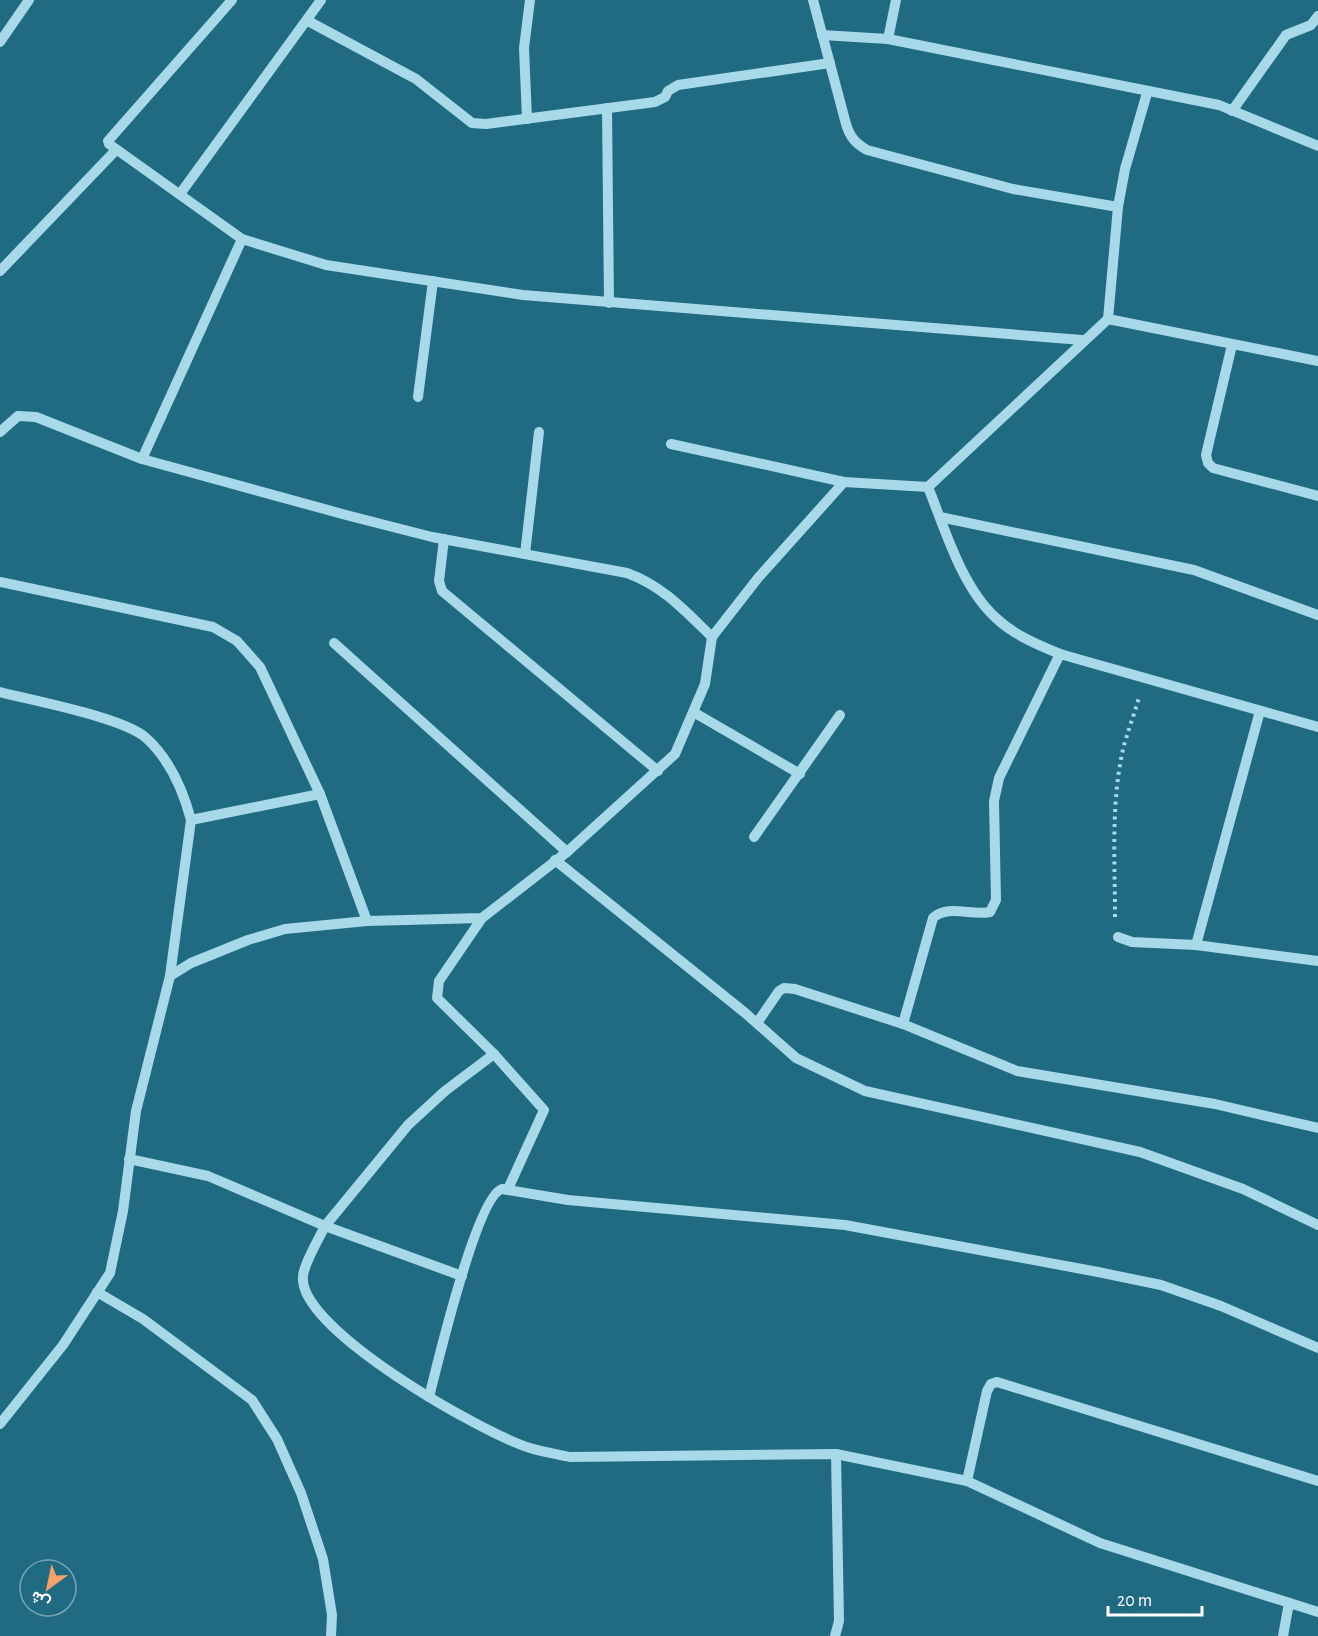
<svg xmlns="http://www.w3.org/2000/svg" width="1318" height="1636" font-family="'Alegreya Sans',Vazirmatn,sans-serif">
	<style>
		.lines { fill: none; stroke-linecap: round; stroke-linejoin: round }
		.path { stroke: #a7d9e8; stroke-width: 4; stroke-dasharray: 3 4.5; stroke-linecap: butt }
		.minor { stroke: #a7d9e8; stroke-width: 10 }
	</style>
	<rect width="100%" height="100%" fill="#206a82"/>
	<g class="lines">
		<path class="path" d="M1115 917C1115 863 1111 807 1122 754 1126 735 1134 716 1139 697"/>
		<g class="minor">
			<polyline points="232,0 108,141 109,144 242,239 326,265 523,295 1082,340"/>
			<path d="M813 0 846 124C850 137 855 143 867 150L1013 189 1118 207"/>
			<polyline points="308,21 416,79 472,123 486,124 655,102 665,97 668,91 678,85 830,63"/>
			<polyline points="822,35 888,39 1219,105 1318,146"/>
			<polyline points="888,39 896,0"/>
			<polyline points="0,42 29,0"/>
			<polyline points="607,108 609,303"/>
			<polyline points="1232,111 1286,35 1311,25 1318,16"/>
			<polyline points="527,119 524,48 530,0"/>
			<polyline points="180,194 321,0"/>
			<polyline points="0,271 116,150"/>
			<polyline points="1108,319 1318,361"/>
			<polyline points="1232,345 1206,455 1208,463 1213,468 1318,496"/>
			<polyline points="418,397 433,281"/>
			<path d="M0 432 18 416 36 417 142 459 346 515 432 537 627 573C663 586 685 611 712 637"/>
			<path d="M671 444 844 482 928 487C945 529 962 588 996 618 1014 635 1038 645 1060 654L1318 727"/>
			<polyline points="142,459 242,239"/>
			<polyline points="928,487 1108,319 1118,207 1125,169 1147,93"/>
			<polyline points="940,517 1194,570 1318,615"/>
			<polyline points="444,539 439,581 442,591 658,771"/>
			<polyline points="525,554 539,432"/>
			<polyline points="0,582 213,627 237,641 260,667 320,794 367,921"/>
			<polyline points="334,643 567,852"/>
			<path d="M0 692C34 701 121 717 145 737 169 758 183 790 191 820L170 976"/>
			<polyline points="695,713 800,774"/>
			<polyline points="191,820 320,794"/>
			<polyline points="754,837 840,715"/>
			<polyline points="555,860 744,1012 796,1058 865,1091 1140,1152 1243,1189 1318,1225"/>
			<polyline points="482,918 439,981 437,998 494,1054 544,1110 508,1189"/>
			<polyline points="1118,937 1132,942 1196,945 1318,961"/>
			<polyline points="1196,945 1260,711"/>
			<polyline points="757,1023 779,991 784,988 795,989 903,1024 1017,1071 1215,1104 1318,1128"/>
			<path d="M903 1024 933 918C947 904 972 916 990 912L996 900 994 801 999 778 1060 654"/>
			<path d="M129 1159 208 1176 325 1226C319 1239 304 1263 303 1276 297 1329 484 1434 530 1448 543 1452 557 1454 570 1457L836 1454 967 1481 1100 1543 1318 1612"/>
			<polyline points="462,1276 325,1226 408,1125 445,1091 494,1054"/>
			<polyline points="97,1292 143,1319 252,1400 277,1439 301,1493 323,1559 332,1615 331,1636"/>
			<path d="M429 1397C437 1366 477 1196 502 1189L568 1200 845 1225 1098 1272 1161 1285 1221 1306 1318 1348"/>
			<polyline points="0,1424 63,1345 110,1273 123,1211 136,1111 170,976 191,963 248,940 285,929 367,921 482,918 567,852 675,754 705,684 712,637 758,578 844,482"/>
			<polyline points="967,1481 987,1391 991,1384 997,1382 1318,1481"/>
			<polyline points="835,1636 839,1621 836,1454"/>
			<polyline points="1283,1636 1289,1603"/>
		</g>
	</g>
	<g transform="translate(48 1588) rotate(213)"><circle r="28" fill="#206a82" stroke="#79a6b4" stroke-width="1.5"/>
	<path d="M0-4.5L10 22L0 15L-10 22Z" fill="#f6a168"/>
	<text y="-9" font-size="16" font-weight="bold" text-anchor="middle" fill="#ffffff">ش</text>
	</g>
	<path d="M1108 1606v9h94v-9" fill="none" stroke="#ffffff" stroke-width="3"/>
	<text x="1117" y="1606" font-size="18" fill="#ffffff" stroke="#206a82" stroke-width="4.5" paint-order="stroke">20 m</text>
</svg>
